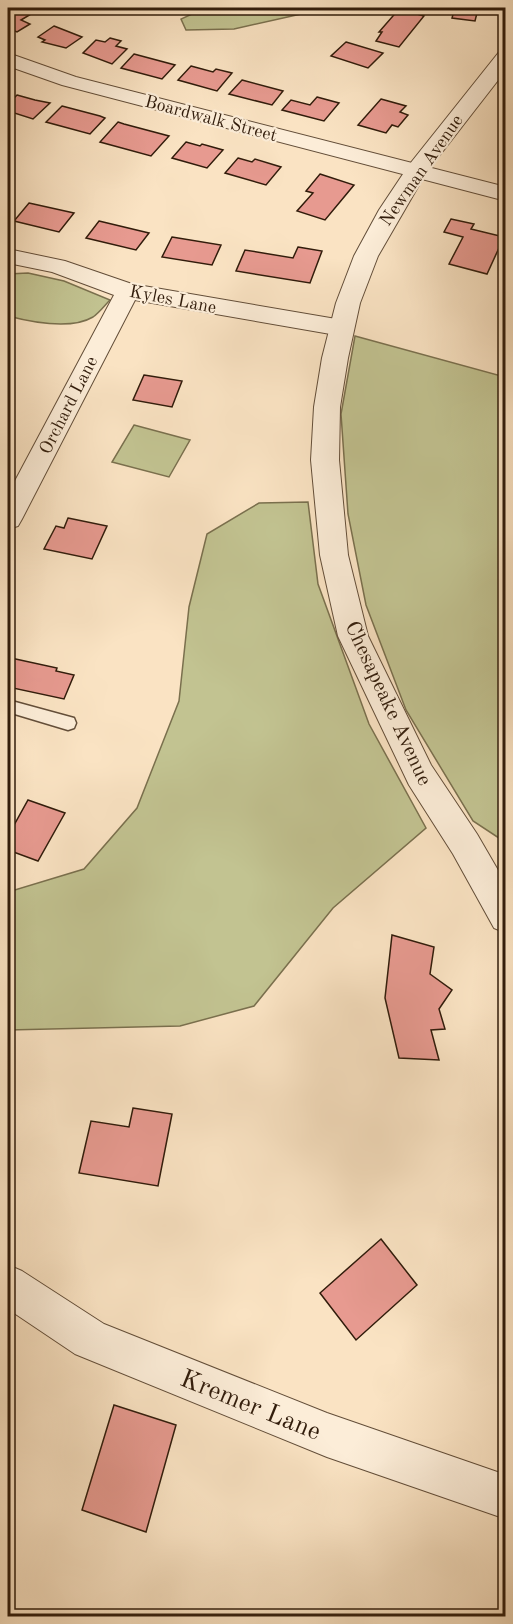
<svg xmlns="http://www.w3.org/2000/svg" width="513" height="1624" font-family="'Old Standard TT',serif">
	<style>
		.green { fill: #c2c391; stroke: #7a704e; stroke-width: 1.5 }
		.building { fill: #e79a90; stroke: #311c0b; stroke-width: 1.5 }
		.lines { fill: none; stroke-linecap: round; stroke-linejoin: round }
		.service-casing { stroke: #634e39; stroke-width: 3 }
		.minor-casing { stroke: #634e39; stroke-width: 2 }
		.tertiary-casing { stroke: #634e39; stroke-width: 2 }
		.service { fill: #fcedd8; fill-rule: evenodd }
		.minor { fill: #fcedd8; fill-rule: evenodd }
		.tertiary { fill: #fcedd8; fill-rule: evenodd }
		.labels { text-anchor: middle; stroke-width: 4.5; stroke-linejoin: round; paint-order: stroke }
		.far-street-label { font-size: 18px; fill: #311c0b; stroke: #fcedd8 }
		.street-label { font-size: 21px; fill: #311c0b; stroke: #fcedd8 }
		.near-street-label { font-size: 26px; fill: #311c0b; stroke: #fcedd8 }
	</style>
	<rect width="100%" height="100%" fill="#fae3c3"/>
	<filter id="stains"><feTurbulence type="fractalNoise" baseFrequency=".00333" numOctaves="4"/><feColorMatrix values="0 0 0 0 .2 0 0 0 0 .09 0 0 0 0 .02 0 0 0 .5 -.17"/></filter>
	<radialGradient id="worn" r=".72"><stop offset=".6" stop-color="#630" stop-opacity="0"/><stop offset="1" stop-color="#630" stop-opacity=".3"/></radialGradient>
	<g class="green">
		<polygon points="205,8 328,8 234,29 186,30 181,19"/>
		<path d="M28 273 64 281 110 300C105 305 99 313 93 317 71 330 31 322 8 316V274Z"/>
		<polygon points="355,336 505,377 505,842 473,821 406,710 366,605 348,514 341,414"/>
		<polygon points="134,425 190,440 169,477 112,462"/>
		<polygon points="308,502 318,584 369,724 426,828 333,908 254,1006 180,1026 8,1030 8,892 84,869 137,808 179,701 189,607 207,534 259,503"/>
	</g>
	<g class="building">
		<polygon points="13,8 33,8 38,10 21,20 30,24 17,32 8,28 8,11"/>
		<polygon points="399,9 424,16 399,47 376,41 382,32 379,32"/>
		<polygon points="454,11 477,13 475,21 452,18"/>
		<polygon points="54,26 82,37 66,48 42,42 45,40 38,37"/>
		<polygon points="110,38 121,41 116,46 127,49 112,64 83,53 96,40 105,42"/>
		<polygon points="346,42 383,53 368,68 331,56"/>
		<polygon points="134,54 175,65 162,79 121,68"/>
		<polygon points="191,66 213,72 216,69 232,73 217,91 178,80"/>
		<polygon points="242,80 283,91 272,105 229,94"/>
		<polygon points="17,95 35,100 50,103 33,119 8,111 8,104"/>
		<polygon points="317,97 339,103 324,121 282,110 291,100 310,105"/>
		<polygon points="381,99 406,106 400,112 408,115 398,127 392,125 386,133 358,125"/>
		<polygon points="62,106 100,116 105,118 90,134 46,122"/>
		<polygon points="118,122 124,124 169,136 151,156 100,142"/>
		<polygon points="186,142 200,146 202,144 223,150 207,168 172,158"/>
		<polygon points="238,158 252,162 255,159 281,167 266,185 225,173"/>
		<polygon points="320,174 354,185 325,220 297,211 313,193 306,191"/>
		<polygon points="29,203 74,213 59,232 14,221"/>
		<polygon points="451,219 474,224 471,229 504,237 487,274 449,264 463,237 444,232"/>
		<polygon points="99,221 149,233 136,250 86,238"/>
		<polygon points="172,237 221,245 212,265 162,257"/>
		<polygon points="298,247 322,251 310,283 236,271 245,250 293,258"/>
		<polygon points="144,375 182,381 172,407 133,400"/>
		<polygon points="68,518 107,526 92,559 44,549 56,526 64,528"/>
		<polygon points="11,658 57,668 56,671 74,675 64,699 8,687 8,666"/>
		<polygon points="28,800 65,813 38,861 8,850 8,836"/>
		<polygon points="392,935 434,947 430,974 452,990 439,1009 445,1029 431,1030 439,1060 399,1058 385,998"/>
		<polygon points="133,1108 172,1114 158,1186 79,1173 91,1121 129,1127"/>
		<polygon points="381,1239 417,1285 356,1340 320,1293"/>
		<polygon points="114,1405 176,1425 146,1532 82,1510"/>
	</g>
	<g class="lines">
		<defs>
			<polygon id="service" points="8,700 74,718 76,723 74,728 68,730 8,712"/>
			<g id="minor">
				<polygon points="8,53 76,77 506,187 506,201 62,85 8,66"/>
				<polygon points="8,249 65,261 132,284 342,320 351,322 354,328 351,334 342,336 135,300 22,519 18,526 8,529 8,494 114,295 52,272 8,263"/>
				<polygon points="8,1265 22,1271 104,1324 327,1413 506,1475 506,1519 327,1457 75,1354 8,1309"/>
			</g>
			<polygon id="tertiary" points="506,50 506,70 426,173 378,256 360,303 348,358 340,407 339,460 348,555 368,636 431,765 477,834 506,884 506,933 494,928 453,854 409,785 338,636 320,555 311,460 314,407 322,358 336,303 354,256 379,210 409,165 499,52"/>
		</defs>
		<use href="#service" class="service-casing"/>
		<use href="#minor" class="minor-casing"/>
		<use href="#tertiary" class="tertiary-casing"/>
		<use href="#service" class="service"/>
		<use href="#minor" class="minor"/>
		<use href="#tertiary" class="tertiary"/>
	</g>
	<g class="labels">
		<g class="far-street-label">
			<text transform="translate(211 118) rotate(15)" y="6">Boardwalk Street</text>
			<text transform="translate(421 170) rotate(-55)" y="6">Newman Avenue</text>
			<text transform="translate(173 299) rotate(11)" y="6">Kyles Lane</text>
			<text transform="translate(68 405) rotate(-63)" y="6">Orchard Lane</text>
		</g>
		<g class="street-label">
			<text transform="translate(389 703) rotate(65)" y="7">Chesapeake Avenue</text>
		</g>
		<g class="near-street-label">
			<text transform="translate(251 1404) rotate(22)" y="9">Kremer Lane</text>
		</g>
	</g>
	<rect width="513" height="1624" fill="none" stroke="#fae3c3" stroke-width="30"/>
	<rect x="9" y="9" width="495" height="1606" fill="none" stroke="#311c0b" stroke-width="3"/>
	<rect x="15" y="15" width="483" height="1594" fill="none" stroke="#311c0b" stroke-width="1.5"/>
	<rect width="100%" height="100%" filter="url(#stains)"/>
	<rect width="100%" height="100%" fill="url(#worn)"/>
</svg>
